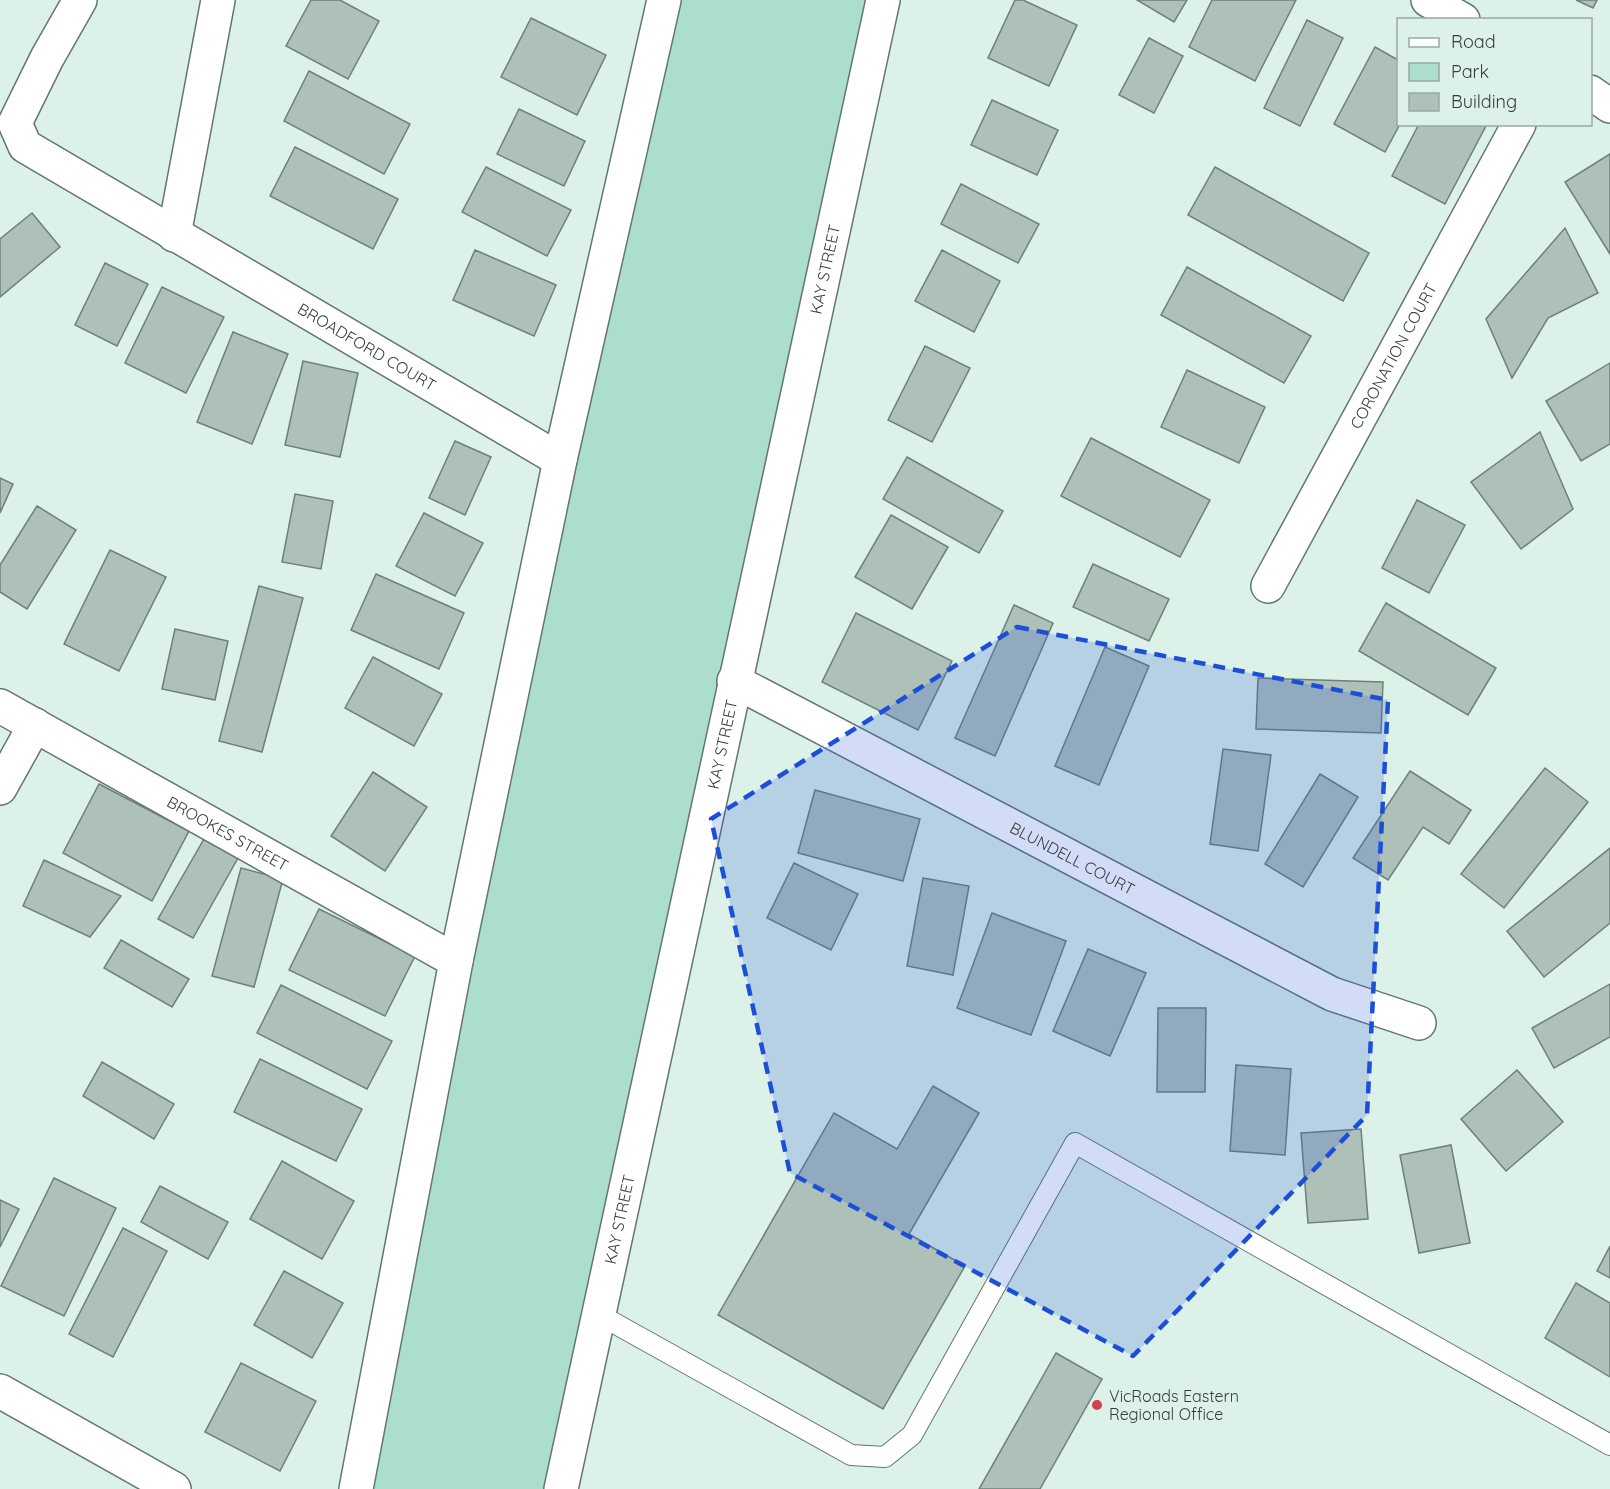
<svg xmlns="http://www.w3.org/2000/svg" width="1610" height="1489" font-family="Quicksand,sans-serif">
	<style>
		.green { fill: #abdfcb }
		.building { fill: #aec1b9; stroke: #6e8179; stroke-width: 1.5 }
		.lines { fill: none; stroke-linecap: round; stroke-linejoin: round }
		.lane-casing { stroke: #64766f; stroke-width: 22 }
		.street-casing { stroke: #64766f; stroke-width: 36 }
		.secondary-casing { stroke: #64766f; stroke-width: 36 }
		.lane { stroke: #fff; stroke-width: 20 }
		.street { stroke: #fff; stroke-width: 33 }
		.secondary { stroke: #fff; stroke-width: 33 }
		.marked { fill: #1d4ed8; fill-opacity: 0.2; stroke: #1d4ed8; stroke-width: 4.5; stroke-dasharray: 12 8; stroke-linejoin: round }
		.poi-dot { fill: #d2414f; stroke: #dcf1e8; stroke-width: 2 }
		.labels { text-anchor: middle; stroke-width: 4.5; stroke-linejoin: round; paint-order: stroke }
		.street-label { font-size: 16px; fill: #353d3a; stroke: #dcf1e8 }
		.poi-label { font-size: 16px; fill: #353d3a; stroke: #dcf1e8; text-anchor: start }
	</style>
	<rect width="100%" height="100%" fill="#dcf1e8"/>
	<polygon class="green" points="664,0 884,0 561,1489 356,1489"/>
	<g class="building">
		<polygon points="311,0 340,0 379,21 348,79 286,46"/>
		<polygon points="1015,0 1023,0 1077,25 1049,86 988,58"/>
		<polygon points="1137,0 1187,0 1174,22"/>
		<polygon points="1212,0 1296,0 1255,81 1189,47"/>
		<polygon points="1576,0 1597,0 1593,8"/>
		<polygon points="531,18 606,55 577,115 501,77"/>
		<polygon points="1307,20 1343,38 1300,126 1264,108"/>
		<polygon points="1149,38 1183,56 1154,113 1119,95"/>
		<polygon points="1375,47 1398,60 1400,124 1385,152 1334,124"/>
		<polygon points="309,71 410,124 384,174 284,121"/>
		<polygon points="992,100 1058,130 1037,175 971,145"/>
		<polygon points="519,109 585,141 564,186 497,154"/>
		<polygon points="1419,124 1487,124 1445,204 1392,176"/>
		<polygon points="295,147 398,199 373,249 270,196"/>
		<polygon points="1610,154 1610,254 1565,182"/>
		<polygon points="486,167 571,210 547,256 462,212"/>
		<polygon points="1215,167 1369,253 1343,301 1188,215"/>
		<polygon points="961,184 1039,224 1018,263 941,224"/>
		<polygon points="32,213 60,247 0,297 0,239"/>
		<polygon points="1565,228 1598,293 1548,318 1512,378 1486,319"/>
		<polygon points="475,250 556,285 534,336 453,300"/>
		<polygon points="942,250 1000,281 974,332 915,301"/>
		<polygon points="105,263 148,284 117,346 75,325"/>
		<polygon points="1187,267 1311,336 1284,383 1161,315"/>
		<polygon points="162,287 224,317 186,393 125,363"/>
		<polygon points="233,332 288,354 252,444 197,422"/>
		<polygon points="925,346 970,368 932,442 888,420"/>
		<polygon points="303,361 358,373 340,457 285,445"/>
		<polygon points="1610,363 1610,444 1581,461 1546,401"/>
		<polygon points="1187,370 1265,407 1239,463 1161,427"/>
		<polygon points="1540,432 1573,509 1521,549 1471,482"/>
		<polygon points="1091,438 1210,500 1180,557 1061,496"/>
		<polygon points="455,441 491,457 465,515 429,498"/>
		<polygon points="907,457 1003,511 979,553 883,499"/>
		<polygon points="0,478 13,484 0,513"/>
		<polygon points="295,494 333,501 321,569 282,562"/>
		<polygon points="1417,500 1465,525 1429,593 1382,568"/>
		<polygon points="37,506 76,530 27,609 0,592 0,565"/>
		<polygon points="424,513 483,543 455,596 396,566"/>
		<polygon points="891,515 948,547 912,609 855,577"/>
		<polygon points="110,550 166,577 119,671 64,644"/>
		<polygon points="1093,564 1169,599 1149,641 1073,607"/>
		<polygon points="376,574 464,613 439,669 351,630"/>
		<polygon points="259,586 303,598 262,752 219,741"/>
		<polygon points="1386,603 1496,668 1468,715 1359,651"/>
		<polygon points="1014,605 1053,623 995,756 955,738"/>
		<polygon points="856,613 952,661 918,730 822,682"/>
		<polygon points="175,629 228,641 215,700 162,689"/>
		<polygon points="1105,647 1149,666 1099,785 1055,766"/>
		<polygon points="373,657 442,694 414,746 345,708"/>
		<polygon points="1258,678 1383,682 1381,733 1256,729"/>
		<polygon points="1223,749 1271,755 1258,851 1210,844"/>
		<polygon points="1545,768 1588,802 1504,908 1461,874"/>
		<polygon points="1410,771 1471,810 1449,844 1423,827 1388,880 1353,858"/>
		<polygon points="373,772 427,807 385,871 331,836"/>
		<polygon points="1320,774 1358,797 1303,887 1265,864"/>
		<polygon points="99,784 189,831 152,901 63,853"/>
		<polygon points="815,790 920,819 903,881 798,853"/>
		<polygon points="204,839 238,858 193,938 158,919"/>
		<polygon points="1610,848 1610,923 1544,977 1507,931"/>
		<polygon points="44,860 121,896 90,937 23,906"/>
		<polygon points="794,863 858,894 831,950 767,918"/>
		<polygon points="241,868 283,879 254,987 212,976"/>
		<polygon points="923,878 969,886 953,975 907,966"/>
		<polygon points="319,909 415,956 385,1016 289,970"/>
		<polygon points="992,913 1066,941 1031,1035 957,1008"/>
		<polygon points="121,940 189,979 172,1007 104,968"/>
		<polygon points="1088,949 1146,973 1110,1056 1053,1031"/>
		<polygon points="1610,984 1610,1037 1554,1068 1532,1028"/>
		<polygon points="281,985 392,1041 367,1089 257,1033"/>
		<polygon points="1158,1008 1206,1008 1205,1092 1157,1092"/>
		<polygon points="260,1059 362,1109 336,1161 234,1112"/>
		<polygon points="102,1062 174,1104 154,1139 83,1096"/>
		<polygon points="1236,1065 1291,1069 1285,1155 1230,1151"/>
		<polygon points="1517,1070 1563,1122 1506,1171 1461,1119"/>
		<polygon points="933,1086 979,1113 909,1234 965,1266 883,1409 718,1315 834,1113 897,1149"/>
		<polygon points="1361,1129 1368,1219 1308,1223 1301,1133"/>
		<polygon points="1451,1145 1470,1243 1419,1253 1400,1155"/>
		<polygon points="282,1161 354,1201 322,1259 250,1219"/>
		<polygon points="54,1178 116,1208 64,1316 1,1286"/>
		<polygon points="160,1186 228,1222 208,1259 141,1222"/>
		<polygon points="0,1200 19,1209 0,1247"/>
		<polygon points="123,1228 167,1251 113,1357 69,1334"/>
		<polygon points="1610,1246 1610,1278 1597,1271"/>
		<polygon points="284,1271 343,1303 312,1358 254,1325"/>
		<polygon points="1576,1283 1610,1303 1610,1377 1545,1338"/>
		<polygon points="1056,1353 1102,1379 1040,1489 979,1489"/>
		<polygon points="241,1363 316,1401 280,1471 205,1432"/>
	</g>
	<g class="lines">
		<defs>
			<polyline id="lane" points="598,1314 851,1455 885,1457 912,1435 1075,1143 1610,1445"/>
			<g id="street">
				<path id="s1" d="M80 0 47 58 15 123 25 146 560 460"/>
				<polyline points="1428,0 1463,20"/>
				<polyline points="1590,92 1610,106"/>
				<polyline points="174,235 218,0"/>
				<path id="s2" d="M1268 586 1519 124"/>
				<path id="s3" d="M734 681 1332 994 1419 1023"/>
				<path id="s4" d="M0 706 456 961"/>
				<polyline points="0,788 35,725"/>
			</g>
			<g id="secondary">
				<polyline points="0,1391 174,1489"/>
				<polyline points="356,1489 456,961 560,460 664,0"/>
				<path id="s5" d="M561 1489 883 0"/>
			</g>
		</defs>
		<use href="#lane" class="lane-casing"/>
		<use href="#street" class="street-casing"/>
		<use href="#secondary" class="secondary-casing"/>
		<use href="#lane" class="lane"/>
		<use href="#street" class="street"/>
		<use href="#secondary" class="secondary"/>
	</g>
	<path class="marked" d="M1017 627 1388 700 1367 1115 1133 1356 790 1173 711 819Z"/>
	<circle class="poi-dot" cx="1097" cy="1405" r="6"/>
	<g class="labels">
		<g class="street-label">
			<text dy="6" stroke="none"><textPath href="#s5" startOffset="1248">KAY STREET</textPath></text>
			<text dy="6" stroke="none"><textPath href="#s1" startOffset="561">BROADFORD COURT</textPath></text>
			<text dy="6" stroke="none"><textPath href="#s2" startOffset="262">CORONATION COURT</textPath></text>
			<text dy="6" stroke="none"><textPath href="#s5" startOffset="762">KAY STREET</textPath></text>
			<text dy="6" stroke="none"><textPath href="#s4" startOffset="261">BROOKES STREET</textPath></text>
			<text dy="6" stroke="none"><textPath href="#s3" startOffset="382">BLUNDELL COURT</textPath></text>
			<text dy="6" stroke="none"><textPath href="#s5" startOffset="276">KAY STREET</textPath></text>
		</g>
		<g class="poi-label">
			<text x="1109" y="1402">VicRoads Eastern<tspan x="1109" dy="18">Regional Office</tspan></text>
		</g>
	</g>
	<rect x="1397" y="18" width="195" height="108" fill="#dcf1e8" stroke="#99a9a2" stroke-width="1.5"/>
	<rect x="1409" y="38" width="30" height="9" fill="#ffffff" stroke="#99a9a2" stroke-width="1.5"/>
	<text x="1451" y="48" font-size="18" fill="#353d3a">Road</text>
	<rect x="1409" y="63" width="30" height="18" fill="#abdfcb" stroke="#99a9a2" stroke-width="1.5"/>
	<text x="1451" y="78" font-size="18" fill="#353d3a">Park</text>
	<rect x="1409" y="93" width="30" height="18" fill="#aec1b9" stroke="#99a9a2" stroke-width="1.5"/>
	<text x="1451" y="108" font-size="18" fill="#353d3a">Building</text>
</svg>
